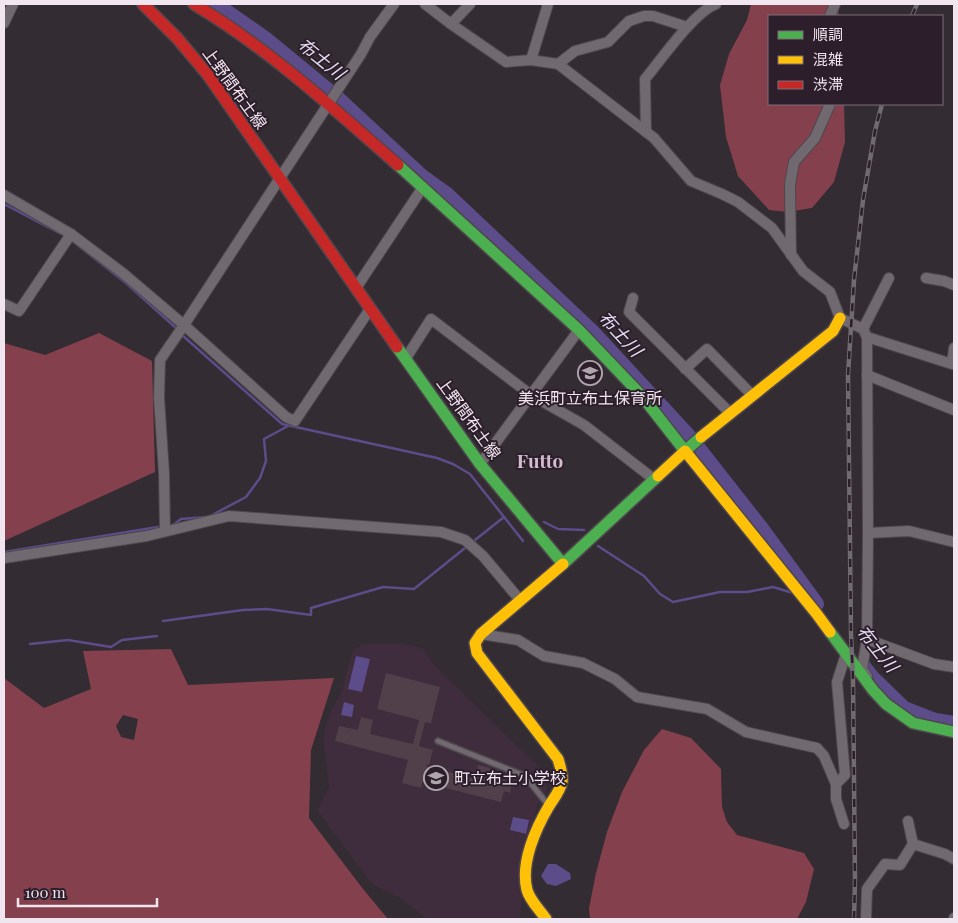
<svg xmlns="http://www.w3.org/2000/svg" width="958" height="923" font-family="'Playfair Display','Noto Sans JP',serif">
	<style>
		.built { fill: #3f2c3d }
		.forest { fill: #84404d; fill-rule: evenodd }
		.water { fill: #5c4c89 }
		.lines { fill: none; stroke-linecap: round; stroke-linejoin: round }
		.stream { stroke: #5c4c89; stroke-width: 2.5 }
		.river { stroke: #5c4c89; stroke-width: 16 }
		.building { fill: #51404a }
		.lane-casing { stroke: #4f474d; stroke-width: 8 }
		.street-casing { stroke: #4f474d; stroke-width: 12 }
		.fast-casing { stroke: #4f474d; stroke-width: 14 }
		.slow-casing { stroke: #4f474d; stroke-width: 14 }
		.jam-casing { stroke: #4f474d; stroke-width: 14 }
		.lane { stroke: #70696f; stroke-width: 5 }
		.street { stroke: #70696f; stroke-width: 10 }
		.fast { stroke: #4caf50; stroke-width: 11 }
		.slow { stroke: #ffc107; stroke-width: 11 }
		.jam { stroke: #c62828; stroke-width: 11 }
		.rail-casing { stroke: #706b6f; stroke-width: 4.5 }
		.rail { stroke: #2d1e2b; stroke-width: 2.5; stroke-dasharray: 8; stroke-linecap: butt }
		.labels { text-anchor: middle; stroke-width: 4; stroke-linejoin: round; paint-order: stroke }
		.street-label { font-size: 16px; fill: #f1e6ef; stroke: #2d1e2b }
		.poi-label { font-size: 16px; fill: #f1e6ef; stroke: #2d1e2b }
		.water-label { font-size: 18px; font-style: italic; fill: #e2def2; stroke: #2d1e2b }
		.quarter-label { font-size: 19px; font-weight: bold; fill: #d2bece; stroke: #2d1e2b }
	</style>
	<rect width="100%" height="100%" fill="#342c33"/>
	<polygon class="built" points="363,644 403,644 422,648 435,666 542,770 547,790 537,806 519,877 522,899 520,919 427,919 400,898 373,885 317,810 329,787 323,737 331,710 341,693 353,650"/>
	<g class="forest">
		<polygon points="751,4 837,4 839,16 769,16 769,104 844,104 845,142 834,182 812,208 787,212 769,210 738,176 726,137 720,85 729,54 747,20"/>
		<polygon points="99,333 152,361 155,472 4,541 4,343 45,355"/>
		<path d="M171 649 188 685 334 678 311 750 309 818 363 889 388 919H4V678L44 708 91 689 83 651ZM123 715 138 719 134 740 121 737 116 726Z"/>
		<polygon points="662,729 691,738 721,769 722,807 727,822 737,835 804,853 814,869 806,902 797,919 590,919 589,908 596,873 607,832 622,792 644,750"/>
	</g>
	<g class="water">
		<polygon points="356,656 370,659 362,692 348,689"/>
		<polygon points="344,702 354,705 352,717 341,715"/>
		<polygon points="513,817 529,820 526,834 510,830"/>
		<polygon points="548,864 556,864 570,873 571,879 556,886 547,884 541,876"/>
	</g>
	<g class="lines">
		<g class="stream">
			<polyline points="4,204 59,233"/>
			<polyline points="71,240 126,283 176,328"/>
			<polyline points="182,335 282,424 437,458 453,464 470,474 523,541"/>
			<polyline points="212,515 246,497 260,478 266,461 264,439 288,426"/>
			<polyline points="544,522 558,529 584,530"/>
			<polyline points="173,525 181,519 205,517"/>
			<polyline points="475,540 504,517"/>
			<polyline points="598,546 644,576 660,594 673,602 720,592 747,592 773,587 793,593"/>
			<polyline points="4,552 158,527"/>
			<polyline points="163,621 243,610 267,609 311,615 311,608 383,587 414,589 465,548"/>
			<polyline points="30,644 68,640 111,647 122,640 157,636"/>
		</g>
		<g class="river">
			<polyline points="215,4 265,39 339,100 422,177 447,195 591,331 689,437 762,530 816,604"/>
			<polyline points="861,664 871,677 904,709 935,721 954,724"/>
		</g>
	</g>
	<polygon class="building" points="386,673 440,687 431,723 425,722 419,746 433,750 429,765 427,764 426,766 474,779 478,765 490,768 487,782 493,784 495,778 512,782 510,793 504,791 501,802 422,782 421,788 402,783 408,760 335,741 339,726 358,730 361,717 373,720 370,734 413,744 419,720 377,709"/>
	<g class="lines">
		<defs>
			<polyline id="lane" points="438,741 525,776 549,806"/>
			<g id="street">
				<polyline points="425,4 451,24 506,62 531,60 558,64 654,138 691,181 722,194 738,202 772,228 803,271 830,292 840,318 863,329 867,337 952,364 954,348"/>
				<polyline points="830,16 835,4"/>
				<polyline points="4,23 13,4"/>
				<polyline points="451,24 470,4"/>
				<polyline points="531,60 548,4"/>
				<polyline points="558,64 575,51 608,42 629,21 644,16 653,16 687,27"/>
				<path d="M646 132 645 79C661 60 694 12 716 4"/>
				<polyline points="4,195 71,234 124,274 184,325 286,417 295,421 370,309"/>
				<polyline points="791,255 790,184 794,162 815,138 830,104"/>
				<polyline points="926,278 944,281 954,285"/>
				<polyline points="356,288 423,187"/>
				<polyline points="633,298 629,312 730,413"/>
				<polyline points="4,304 19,311 71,234"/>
				<polyline points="863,329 889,278"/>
				<polyline points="406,358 431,319 531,395 584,425 655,480"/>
				<polyline points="685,369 707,349 752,395"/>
				<polyline points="867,375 954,410"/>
				<polyline points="480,464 579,330"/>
				<polyline points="165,530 164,473 159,398 160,360 184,325 361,54 370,37 394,4"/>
				<polyline points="868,533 909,531 954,542"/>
				<polyline points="4,558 147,536 229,516 441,532 465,540 483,556 520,600"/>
				<polyline points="481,634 518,640 544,656 583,663 615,679 637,697 707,709 746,732 817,748 824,756 836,784 836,799 844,824"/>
				<polyline points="867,639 934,664 954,667"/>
				<polyline points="867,676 862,669 867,639 868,533 867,337"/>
				<polyline points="836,784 845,775 837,682 846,654"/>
				<polyline points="913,844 945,854 954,859"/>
				<polyline points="866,919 867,889 885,864 900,865 913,844 908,821"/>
				<polyline points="954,919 954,918"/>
			</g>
			<g id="fast">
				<polyline points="398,165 579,330 642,396 685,451 701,437"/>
				<polyline points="397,347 480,464 563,564 658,476"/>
				<polyline points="830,632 873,690 886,704 913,723 954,732"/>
			</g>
			<g id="slow">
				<polyline points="701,437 833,331 840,318"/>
				<polyline points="658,476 685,451 816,613 830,632"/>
				<path d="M546 919C540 910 530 901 527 890 520 863 536 828 549 806 554 798 560 791 562 782 563 774 560 766 558 759L477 653 475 643 481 634 563 564"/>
			</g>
			<g id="jam">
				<polyline points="143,4 177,38 208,75 397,347"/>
				<path d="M194 4C269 49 333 108 398 165"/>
			</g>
		</defs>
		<use href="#lane" class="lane-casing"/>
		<use href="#street" class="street-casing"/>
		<use href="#fast" class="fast-casing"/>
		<use href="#slow" class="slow-casing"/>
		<use href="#jam" class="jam-casing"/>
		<use href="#lane" class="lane"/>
		<use href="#street" class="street"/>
		<use href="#fast" class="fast"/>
		<use href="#slow" class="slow"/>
		<use href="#jam" class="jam"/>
		<defs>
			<g id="rail">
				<polyline points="912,16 917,4"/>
				<polyline points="854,919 855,879 853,679 851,634 848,375 854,280 863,200 875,131 882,104"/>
			</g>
		</defs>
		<use href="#rail" class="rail-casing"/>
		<use href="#rail" class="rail"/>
	</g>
	<defs>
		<symbol id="school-ring" viewBox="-11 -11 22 22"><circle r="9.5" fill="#2d1e2b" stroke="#afa5ad" stroke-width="1.5"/><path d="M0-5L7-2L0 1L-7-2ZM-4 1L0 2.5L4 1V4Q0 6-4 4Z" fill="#afa5ad"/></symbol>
	</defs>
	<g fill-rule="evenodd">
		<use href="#school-ring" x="576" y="359" width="28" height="28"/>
		<use href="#school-ring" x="422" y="764" width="28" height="28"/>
	</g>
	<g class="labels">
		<g class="street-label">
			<text transform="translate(235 88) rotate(54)" y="6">上野間布土線</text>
			<text transform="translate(469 418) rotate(54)" y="6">上野間布土線</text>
		</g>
		<g class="poi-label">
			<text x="590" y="404">美浜町立布土保育所</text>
			<text x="454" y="784" text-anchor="start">町立布土小学校</text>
		</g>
		<g class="water-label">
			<text transform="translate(321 59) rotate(39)" y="6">布土川</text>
			<text transform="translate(620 334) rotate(47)" y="6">布土川</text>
			<text transform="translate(877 649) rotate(51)" y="6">布土川</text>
		</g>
		<g class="quarter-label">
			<text x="540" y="468">Futto</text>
		</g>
	</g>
	<rect width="958" height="923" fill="none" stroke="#f1e6ef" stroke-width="10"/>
	<rect x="768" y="15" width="175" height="90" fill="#2d1e2b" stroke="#7b6e79"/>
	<rect x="778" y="31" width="25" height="8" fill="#4caf50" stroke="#7b6e79"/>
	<text x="813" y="40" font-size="15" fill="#f1e6ef">順調</text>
	<rect x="778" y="56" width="25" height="8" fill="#ffc107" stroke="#7b6e79"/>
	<text x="813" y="65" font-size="15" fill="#f1e6ef">混雑</text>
	<rect x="778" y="81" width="25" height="8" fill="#c62828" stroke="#7b6e79"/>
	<text x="813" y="90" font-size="15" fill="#f1e6ef">渋滞</text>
	<path d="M18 898v8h139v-8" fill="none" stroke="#f1e6ef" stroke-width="2.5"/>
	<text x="25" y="898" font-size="15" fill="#f1e6ef" stroke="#2d1e2b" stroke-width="4" paint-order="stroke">100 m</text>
</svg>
